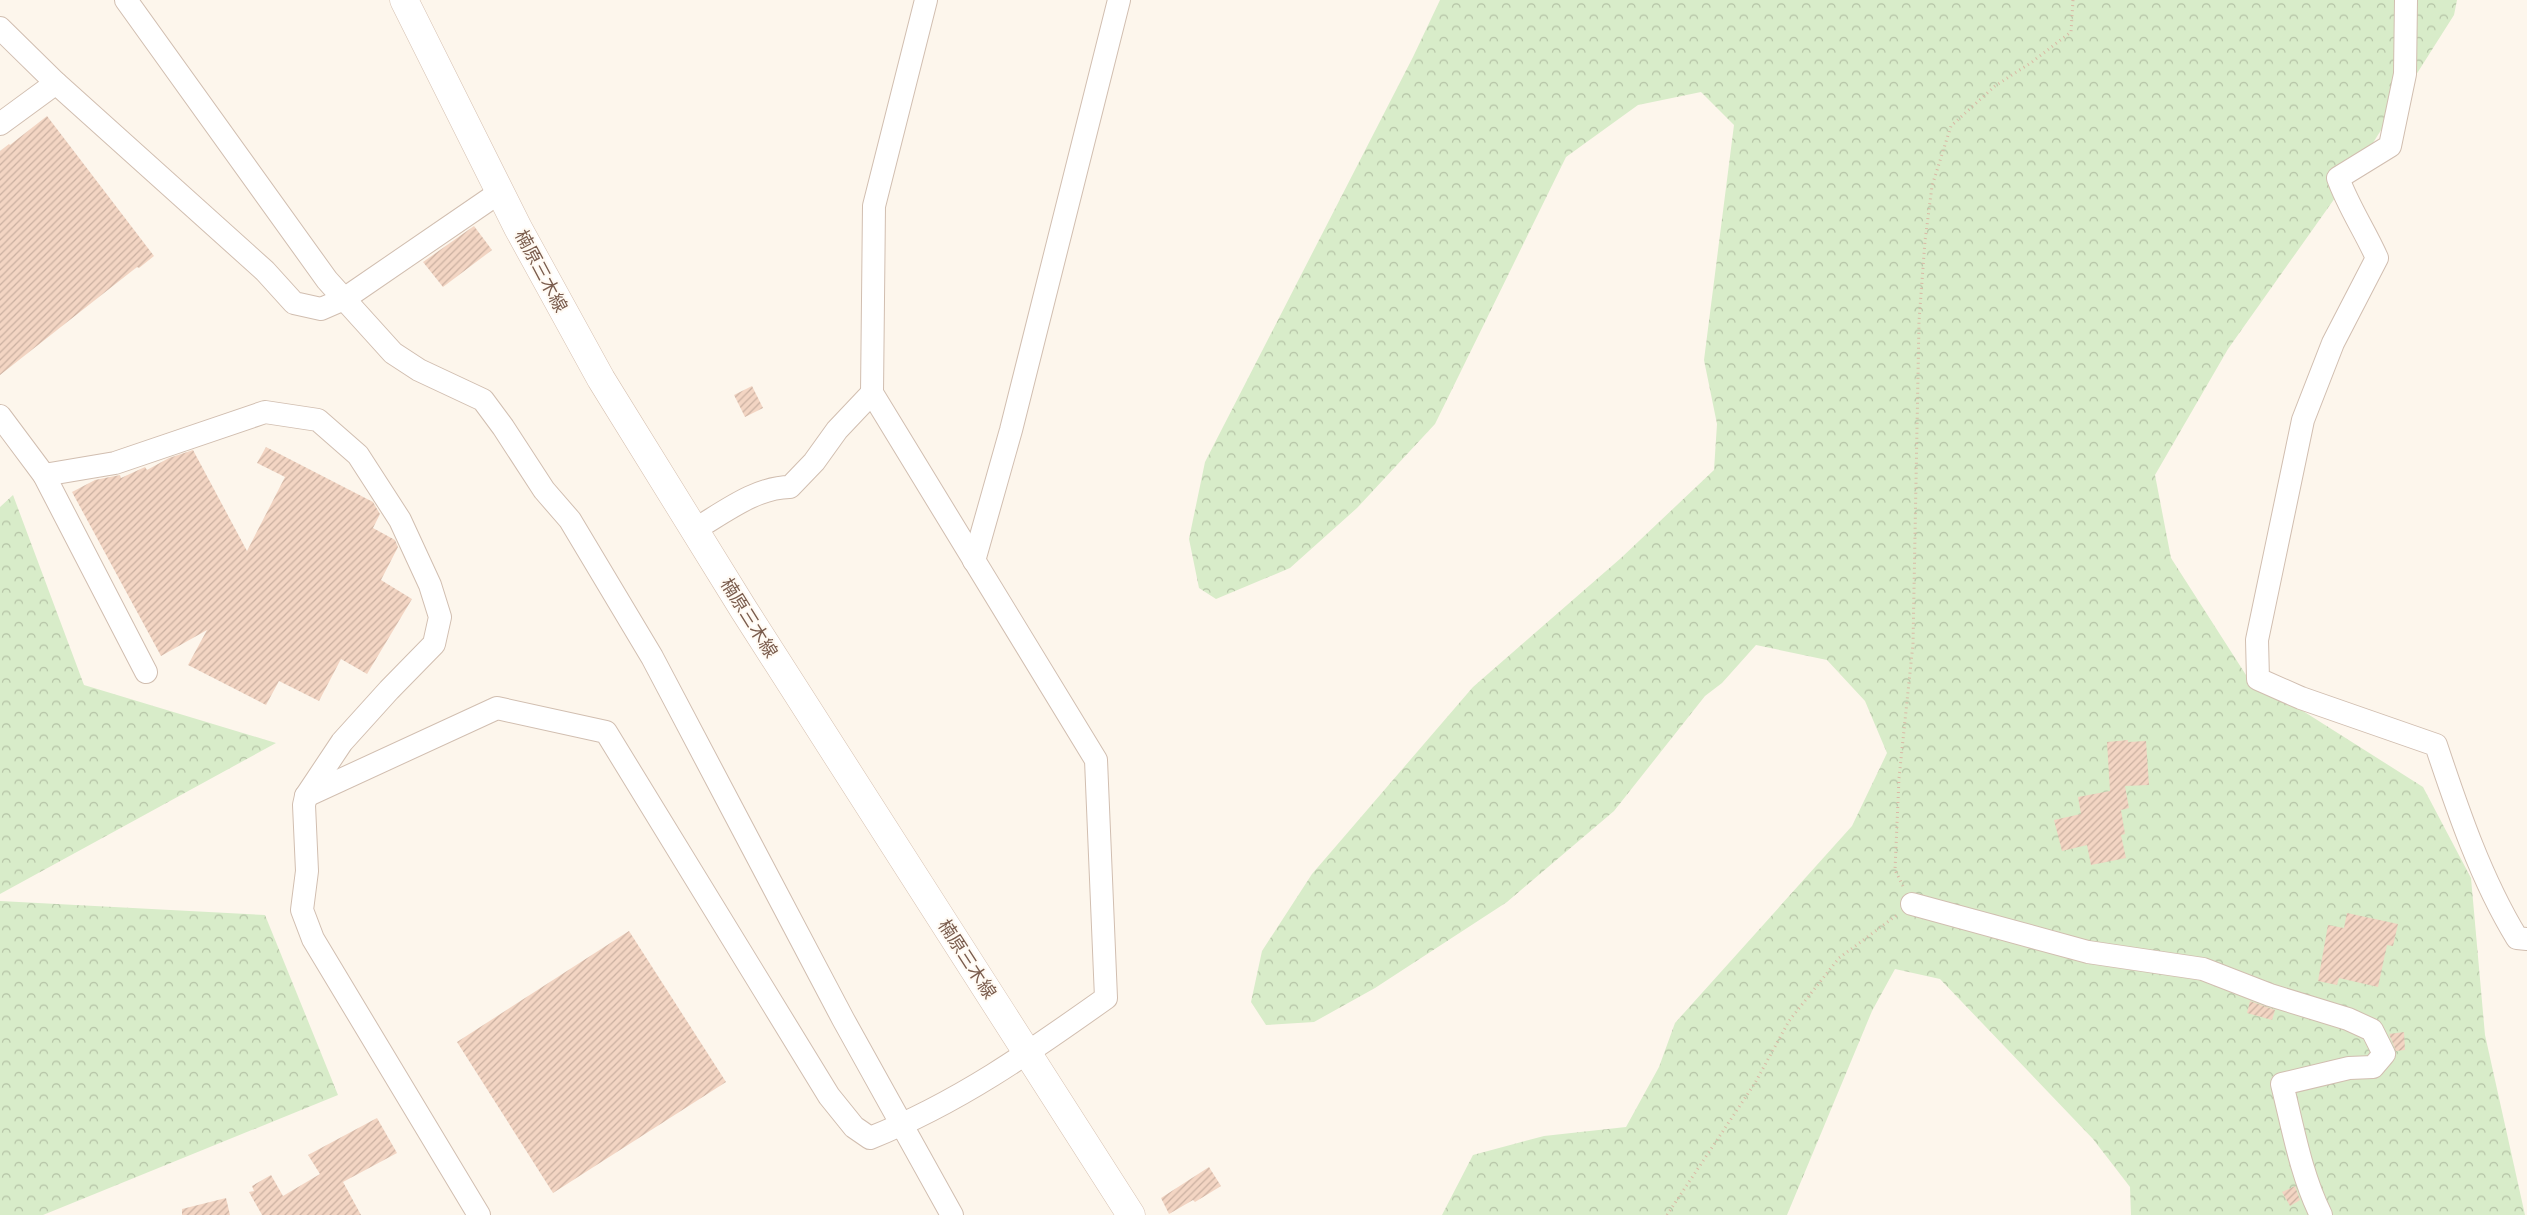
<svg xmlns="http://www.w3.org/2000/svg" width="2527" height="1215" font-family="Cabin,'Noto Sans JP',sans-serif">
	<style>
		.forest { fill: url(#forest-crowns) }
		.building { fill: url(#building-hatch) }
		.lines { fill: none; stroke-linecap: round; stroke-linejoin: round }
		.minor-casing { stroke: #d1beb0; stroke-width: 24 }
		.secondary-casing { stroke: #d6c0b0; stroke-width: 29 }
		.path { stroke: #d9b8a5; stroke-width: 3; stroke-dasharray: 1 4; stroke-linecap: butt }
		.minor { stroke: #fff; stroke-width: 22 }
		.secondary { stroke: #fff; stroke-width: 28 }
		.labels { text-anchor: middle; stroke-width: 4; stroke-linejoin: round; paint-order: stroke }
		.street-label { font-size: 18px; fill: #7a5c4d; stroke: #fffaf3 }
	</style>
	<defs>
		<pattern id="forest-crowns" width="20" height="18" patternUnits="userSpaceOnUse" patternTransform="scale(1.25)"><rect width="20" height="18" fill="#d8ecc9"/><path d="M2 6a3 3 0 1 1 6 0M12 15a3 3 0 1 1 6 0" fill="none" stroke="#b4c2a5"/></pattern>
		<pattern id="building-hatch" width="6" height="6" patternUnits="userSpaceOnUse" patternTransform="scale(1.25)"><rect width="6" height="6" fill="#f3d5c3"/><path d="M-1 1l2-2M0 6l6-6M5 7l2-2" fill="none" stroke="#cab0a1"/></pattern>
	</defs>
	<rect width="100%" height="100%" fill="#fdf6ec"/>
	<g class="forest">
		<polygon points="1440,0 2457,0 2454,15 2364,157 2228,349 2155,475 2171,558 2246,675 2423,787 2471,878 2485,1035 2525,1215 2131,1215 2130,1187 2093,1139 1940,979 1895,969 1872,1011 1787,1215 1442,1215 1473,1155 1544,1136 1626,1127 1659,1067 1675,1023 1852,826 1887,753 1865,701 1827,660 1756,645 1722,683 1705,696 1614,811 1507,902 1375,988 1314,1022 1266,1025 1251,1002 1262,951 1312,874 1473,687 1621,558 1714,470 1717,424 1704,360 1734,125 1701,92 1638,105 1566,157 1435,424 1357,508 1290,568 1216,599 1199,588 1189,539 1205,462 1413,57"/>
		<polygon points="13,495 84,685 276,743 0,894 0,507"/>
		<polygon points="0,901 265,915 338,1095 43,1215 0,1215"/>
	</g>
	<g class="building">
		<polygon points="47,116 154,256 139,268 137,267 0,375 0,151 9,144 10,145"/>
		<polygon points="474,226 492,250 443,287 423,262"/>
		<polygon points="752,386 763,408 745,417 734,395"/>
		<polygon points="266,447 373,502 380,514 373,528 395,540 398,547 381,580 412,599 367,674 341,659 319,701 279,681 266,705 188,665 207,630 161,656 72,492 95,480 120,475 121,478 145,467 147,470 169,458 193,450 247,551 285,477 257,463"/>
		<polygon points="2128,740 2128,742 2146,741 2149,785 2125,786 2129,808 2121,810 2125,834 2121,835 2126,858 2091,865 2087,845 2062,851 2054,820 2081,814 2078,797 2110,791 2107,742"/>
		<polygon points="2347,913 2398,924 2393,946 2387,945 2378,987 2339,978 2337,985 2318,981 2328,925 2344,928"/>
		<polygon points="629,931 726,1082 553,1193 457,1042"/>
		<polygon points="2250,1001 2275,1010 2272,1020 2247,1013"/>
		<polygon points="2404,1032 2405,1050 2396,1051 2389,1034"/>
		<polygon points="377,1118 397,1153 343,1182 361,1215 262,1215 249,1192 254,1191 252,1186 271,1175 283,1196 320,1174 308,1155"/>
		<polygon points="1209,1167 1221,1186 1195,1202 1193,1200 1169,1214 1161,1198"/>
		<polygon points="2295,1186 2300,1200 2290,1206 2282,1192"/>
		<polygon points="226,1198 230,1215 182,1215 182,1209"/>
	</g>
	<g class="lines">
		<defs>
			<g id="minor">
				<polyline points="126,0 327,280 393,353 419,370 483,400 503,427 544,490 570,520 652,657 843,1019 952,1215"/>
				<path d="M2406 0 2405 74 2390 146 2338 178C2348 206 2365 231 2377 258L2333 343 2303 420 2257 640 2258 679 2301 698 2436 745C2458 811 2481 879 2517 938L2527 939"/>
				<polyline points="0,28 56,83 265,271 294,303 321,309 344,299 500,192"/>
				<polyline points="0,124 56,83"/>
				<polyline points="0,416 44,475 146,672"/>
				<polyline points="44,475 115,463 265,412 318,420 358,455 400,520 430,585 440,617 434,644 389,690 342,742 306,796 304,805 307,871 302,910 313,939 479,1215"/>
				<path d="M694 530C723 513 756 487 790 487L814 462 837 430 872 393"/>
				<polyline points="974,561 1011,430 1119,0"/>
				<path d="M306 796 497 708 606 732 829 1096 854 1127 870 1138C958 1103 1030 1052 1106 998L1096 760 872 393 874 206 926 0"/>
				<path d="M1912 904 2088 952 2203 969 2270 995 2348 1019 2372 1030 2384 1054 2373 1067 2349 1068 2282 1084C2293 1128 2301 1175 2321 1215"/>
			</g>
			<polyline id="secondary" points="404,0 518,228 601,379 744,610 1131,1215"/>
		</defs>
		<use href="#minor" class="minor-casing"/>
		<use href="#secondary" class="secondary-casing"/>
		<g class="path">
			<polyline points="1903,886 1895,870 1899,778 1913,644 1919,321 1925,241 1932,186 1951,126 1995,86 2032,62 2071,32 2073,0"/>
			<polyline points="1667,1215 1755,1083 1789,1021 1839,958 1897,915"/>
		</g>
		<use href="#minor" class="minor"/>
		<use href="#secondary" class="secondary"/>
	</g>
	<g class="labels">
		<g class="street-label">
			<text transform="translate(541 271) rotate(62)" y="6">楠原三木線</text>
			<text transform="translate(749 618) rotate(58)" y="6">楠原三木線</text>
			<text transform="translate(967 959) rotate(57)" y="6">楠原三木線</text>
		</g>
	</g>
</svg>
